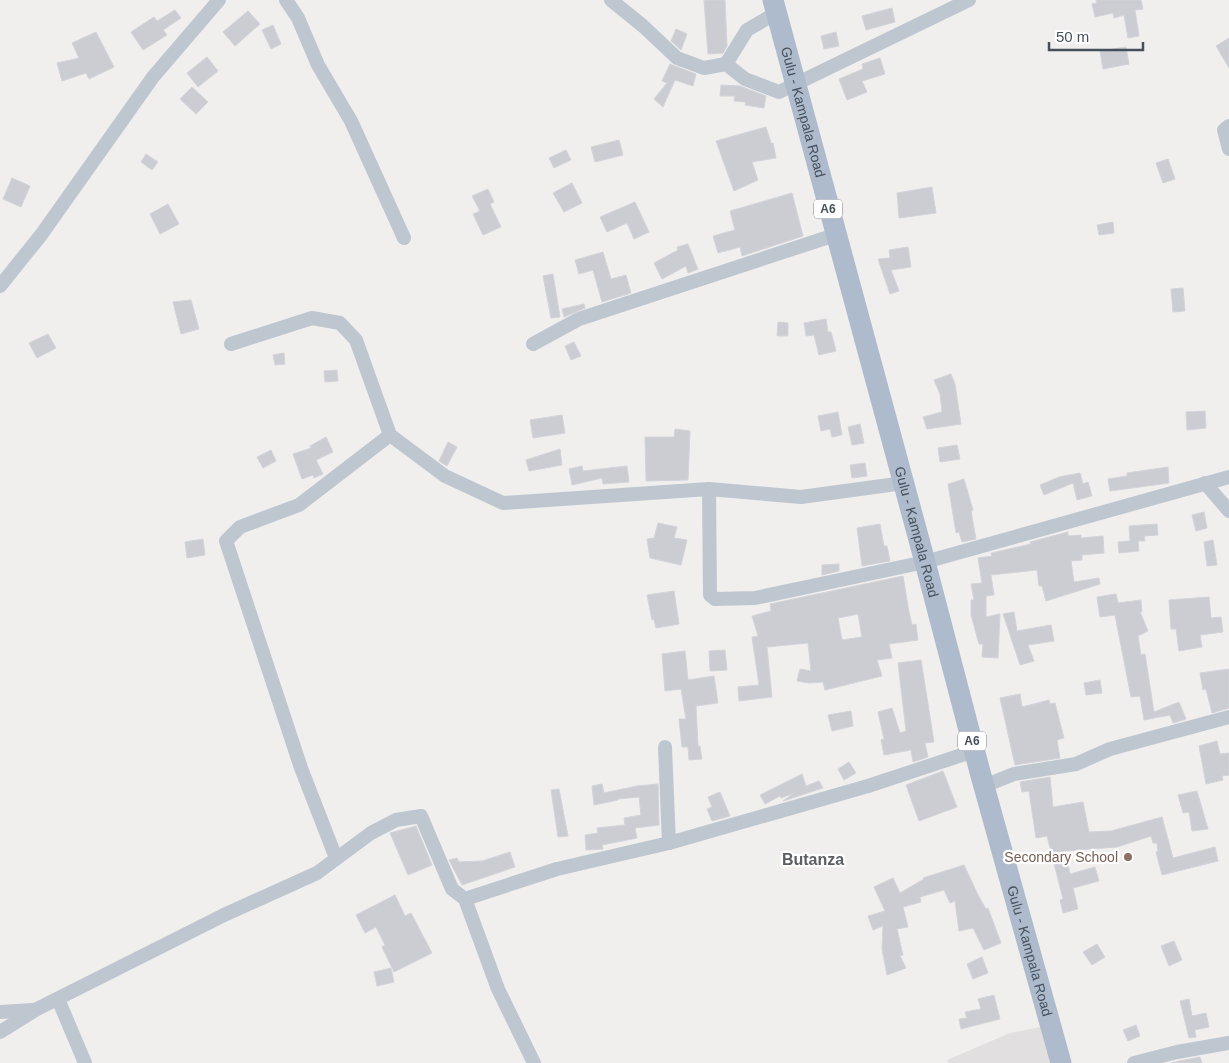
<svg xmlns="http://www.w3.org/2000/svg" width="1229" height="1063" font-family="Helvetica,sans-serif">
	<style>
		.education { fill: #e2dfe0 }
		.building { fill: #cbcdd3; stroke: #d2d4da; fill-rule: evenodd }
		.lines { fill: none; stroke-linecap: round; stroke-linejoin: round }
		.street { stroke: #bec7d0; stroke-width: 14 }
		.primary { stroke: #adbbcd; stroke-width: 21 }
		.education-dot { fill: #8d6e63; stroke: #fff; stroke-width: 2 }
		.labels { text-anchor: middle; stroke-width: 4.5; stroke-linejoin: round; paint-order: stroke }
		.shield { fill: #fff; stroke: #7e848c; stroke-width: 1 }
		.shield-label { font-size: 12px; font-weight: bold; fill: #46505b }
		.street-label { font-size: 14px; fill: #46505b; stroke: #fff }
		.education-label { font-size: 14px; fill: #785e54; stroke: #fff; text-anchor: end }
		.quarter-label { font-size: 16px; font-weight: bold; fill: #5b5e63; stroke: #fff }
	</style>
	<rect width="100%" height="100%" fill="#f1eeee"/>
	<polygon class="education" points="1040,1027 1050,1063 949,1063 947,1060 1010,1033"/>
	<g class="building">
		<polygon points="704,0 725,0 727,46 723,53 708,54"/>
		<polygon points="1096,0 1141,0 1143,9 1135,10 1139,36 1128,38 1124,15 1114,18 1113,13 1095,17 1092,4 1097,3"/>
		<polygon points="892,8 895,22 866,30 862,16"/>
		<polygon points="175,10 181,18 163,30 167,35 143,50 131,32 154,17 157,21"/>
		<polygon points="248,11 260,24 235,46 223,32"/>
		<polygon points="273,25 281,44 271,49 262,30"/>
		<polygon points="676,29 687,34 681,50 671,41"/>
		<polygon points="96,32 114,67 89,79 86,73 62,81 57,63 79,58 72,43"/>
		<polygon points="836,32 839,46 824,49 821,36"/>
		<polygon points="1229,38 1229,68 1216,46"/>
		<polygon points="1126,47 1129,64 1103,69 1100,51"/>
		<polygon points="207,57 218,71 198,87 187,73"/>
		<polygon points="880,58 885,74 862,81 867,92 847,100 839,79 863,69 862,64"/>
		<polygon points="670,64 696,74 693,86 675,80 663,107 654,99 667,83 662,81"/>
		<polygon points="721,85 740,86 766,96 764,108 745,105 746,102 734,101 735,96 720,96"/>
		<polygon points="192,87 208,102 196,114 180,99"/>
		<polygon points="766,127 771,143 773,143 776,158 752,162 758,180 734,191 716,141"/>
		<polygon points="619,140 623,155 595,162 591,147"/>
		<polygon points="566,150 571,160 554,168 549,158"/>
		<polygon points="146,154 158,162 152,170 141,162"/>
		<polygon points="1168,159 1175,179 1163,183 1156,163"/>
		<polygon points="12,178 30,186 21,207 3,199"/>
		<polygon points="572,183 582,203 564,212 553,193"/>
		<polygon points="932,187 936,213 899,218 897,193"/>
		<polygon points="488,189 494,202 490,204 501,227 483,235 473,214 480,211 472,196"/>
		<polygon points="792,193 803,236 742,256 740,247 718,253 713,236 735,230 730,211"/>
		<polygon points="635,202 649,232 634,239 627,223 607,232 600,217"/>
		<polygon points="168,204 179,224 160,234 150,214"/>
		<polygon points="1113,222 1114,233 1099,235 1097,225"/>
		<polygon points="688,244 698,269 688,273 686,266 662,279 654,263 678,250 677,247"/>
		<polygon points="908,247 911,267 891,270 899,291 890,294 878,259 890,258 889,250"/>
		<polygon points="603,252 611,279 626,275 631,293 602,302 593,270 579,274 575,260"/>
		<polygon points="553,274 560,317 551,318 543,276"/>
		<polygon points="1183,288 1185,311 1173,312 1171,289"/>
		<polygon points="191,300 199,329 181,334 173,302"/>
		<polygon points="584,304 585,308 564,317 562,309"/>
		<polygon points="826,319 828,332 831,332 836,351 819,355 814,335 806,336 804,323"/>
		<polygon points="778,322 788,323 788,336 777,336"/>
		<polygon points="48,334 56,348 37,358 29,343"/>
		<polygon points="574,342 581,356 571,360 565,346"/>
		<polygon points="284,353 285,364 275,365 273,355"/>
		<polygon points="337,370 338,381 325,382 324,371"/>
		<polygon points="951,374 955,384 961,424 927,429 923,417 942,412 940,394 934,380"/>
		<polygon points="1205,411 1206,428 1187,430 1186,412"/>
		<polygon points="838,412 842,435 832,437 830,429 821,431 818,416"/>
		<polygon points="562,415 565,433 533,438 530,420"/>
		<polygon points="860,424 864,443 852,445 848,427"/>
		<polygon points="675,429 690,431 688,480 646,481 645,437 674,437"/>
		<polygon points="326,437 333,452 316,460 323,474 314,478 313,475 302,479 293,454 311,448 310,446"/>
		<polygon points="448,442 457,447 447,466 439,461"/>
		<polygon points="957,445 960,459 940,462 938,448"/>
		<polygon points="560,449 562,465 529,471 526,460"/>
		<polygon points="271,450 276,461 263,468 257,457"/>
		<polygon points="865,463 867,476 852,478 850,465"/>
		<polygon points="582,466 583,471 627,466 629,482 603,484 602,478 572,485 569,469"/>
		<polygon points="1168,467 1169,483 1110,491 1108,479 1127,476 1127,473"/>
		<polygon points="1080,473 1083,484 1088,482 1092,496 1077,500 1073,483 1044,495 1040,485 1059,477"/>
		<polygon points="964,479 973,510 971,511 976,539 962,542 959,532 956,533 948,484"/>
		<polygon points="1204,512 1207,528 1196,531 1192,515"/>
		<polygon points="658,523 677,527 674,538 687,540 681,565 650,558 647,539 654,538"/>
		<polygon points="880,524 884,546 887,546 890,561 862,566 857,528"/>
		<polygon points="1157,524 1158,535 1144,536 1145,541 1138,541 1139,551 1119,553 1118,542 1130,541 1129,526"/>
		<polygon points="1068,532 1068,536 1081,535 1081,538 1103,536 1104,553 1082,555 1082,560 1071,561 1074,582 1099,578 1100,584 1046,601 1042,586 1039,586 1037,570 991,575 994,595 986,596 986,617 1000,614 998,658 982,657 983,644 979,644 971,615 971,600 974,600 971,584 982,583 978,558 992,556 991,553 1031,544 1030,542"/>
		<polygon points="203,539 205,555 187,558 185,542"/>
		<polygon points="1213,540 1217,565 1207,566 1204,542"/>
		<polygon points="839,564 839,571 822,575 822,565"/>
		<path d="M903 576 909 612 912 625 916 624 918 640 889 644 892 658 877 660 882 676 825 690 823 682 809 683 797 681 800 669 811 671 808 643 767 647 772 697 739 701 738 687 759 685 752 637 758 636 752 616 771 611 770 604ZM858 614 862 637 842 640 838 618Z"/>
		<polygon points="674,591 679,624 656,628 654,619 652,620 647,595"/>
		<polygon points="1116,594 1118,603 1141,600 1142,612 1140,612 1148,631 1138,636 1141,655 1145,654 1154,712 1179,702 1186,719 1173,723 1170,715 1144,720 1140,696 1131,697 1115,615 1100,617 1097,597"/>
		<polygon points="1209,597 1211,618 1221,617 1223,632 1200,635 1202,647 1179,651 1176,629 1171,629 1169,600"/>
		<polygon points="1014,612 1017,631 1051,625 1054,641 1028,645 1034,661 1020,665 1003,614"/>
		<polygon points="725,650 727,670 710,671 709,651"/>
		<polygon points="685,651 688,680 714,676 718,703 696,706 698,746 700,746 702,759 689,760 688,747 682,747 679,719 686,719 681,689 665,691 662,654"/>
		<polygon points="921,660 934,742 925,743 928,757 913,762 911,750 884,755 881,740 884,739 878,712 892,708 900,733 906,731 898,663"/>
		<polygon points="1229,669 1229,708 1212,713 1206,689 1203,690 1200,673"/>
		<polygon points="1100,680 1102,693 1086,695 1084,683"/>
		<polygon points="1020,694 1022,707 1049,700 1050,704 1055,703 1064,738 1057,740 1060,758 1015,765 1000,698"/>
		<polygon points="851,711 853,726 832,731 828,715"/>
		<polygon points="1217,741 1220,754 1229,753 1229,775 1222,776 1223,780 1206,784 1199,746"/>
		<polygon points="849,762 856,773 844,780 838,769"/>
		<polygon points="943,771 957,807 919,821 906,785"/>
		<polygon points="802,774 806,786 819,781 823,788 783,801 794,793 781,798 780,796 765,804 760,795"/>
		<polygon points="1050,777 1053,807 1083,802 1089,832 1111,831 1162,817 1173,858 1215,847 1218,861 1162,875 1156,852 1158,851 1157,843 1153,843 1151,836 1117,847 1065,851 1070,874 1095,867 1099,881 1073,888 1078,909 1063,913 1060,900 1063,899 1047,836 1036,838 1029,791 1022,792 1020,782"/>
		<polygon points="602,784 604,793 637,786 658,784 659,825 635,828 637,838 602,845 603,849 586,850 585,835 598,833 597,828 625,825 624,818 641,815 639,797 618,799 618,800 594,805 592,786"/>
		<polygon points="559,789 568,836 558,837 551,790"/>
		<polygon points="1197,791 1208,829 1192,831 1189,812 1183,813 1178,795"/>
		<polygon points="720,792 730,816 712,821 707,809 712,807 708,797"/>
		<polygon points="416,826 432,865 408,875 390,833"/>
		<polygon points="510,852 515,867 462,885 449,860 457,858 459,862 482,861"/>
		<polygon points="964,865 978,895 986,909 988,908 1001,943 984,950 973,928 959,931 955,901 950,903 944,890 920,897 921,902 903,907 908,927 897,929 903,955 900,956 906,968 887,975 882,949 883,926 873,930 868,916 885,911 874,887 893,878 900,893 924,879 923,878"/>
		<polygon points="395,895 405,916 411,913 432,953 394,972 382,947 385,945 376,927 365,933 356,915"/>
		<polygon points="1174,941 1182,960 1169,966 1161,946"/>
		<polygon points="1097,944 1105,957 1092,965 1083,952"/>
		<polygon points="982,957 988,973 973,979 967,964"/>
		<polygon points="391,968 394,982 377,986 374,972"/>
		<polygon points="994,995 1000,1019 961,1029 959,1019 967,1018 965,1012 981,1009 978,999"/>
		<polygon points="1189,999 1192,1016 1206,1013 1209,1027 1195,1030 1196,1037 1189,1038 1180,1001"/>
		<polygon points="1136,1025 1140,1036 1128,1041 1123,1030"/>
		<polygon points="1200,1057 1202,1063 1171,1063 1179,1061"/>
	</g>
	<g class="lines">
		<g class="street">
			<polyline points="286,0 298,18 318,65 351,121 404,238"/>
			<polyline points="611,0 643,26 677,58 704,68 726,64 745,79 779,92 969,0"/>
			<polyline points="726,64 747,30 776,13"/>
			<polyline points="1229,126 1224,130 1229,149"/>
			<polyline points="0,286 41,235 153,77 219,0"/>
			<polyline points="231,344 312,318 340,323 356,340 390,435 445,476 503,503 709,489 801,497 904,483"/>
			<polyline points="533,344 579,319 835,235"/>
			<polyline points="1205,483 1229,511"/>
			<polyline points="709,489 710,595 715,599 755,598 925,562 1229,477"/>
			<polyline points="665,747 669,843"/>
			<polyline points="984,786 1014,774 1076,764 1110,749 1229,717"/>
			<polyline points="336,858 301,768 226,541 240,527 299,505 390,435"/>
			<polyline points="465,899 557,869 669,843 868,786 974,751"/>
			<polyline points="58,999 85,1063"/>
			<polyline points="0,1012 33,1010"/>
			<polyline points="0,1032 37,1009 224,915 317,873 371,833 396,820 421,816 452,889 465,899 498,989 534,1063"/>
			<polyline points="1134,1063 1177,1052 1229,1043"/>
		</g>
		<path class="primary" id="s1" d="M773 0 925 562 980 772 1061 1063"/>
	</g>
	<circle class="education-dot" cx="1128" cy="857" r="5"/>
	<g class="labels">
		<g class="shield">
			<rect x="814" y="199.5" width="28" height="19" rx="4"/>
			<rect x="958" y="731.5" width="28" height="19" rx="4"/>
		</g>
		<g class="shield-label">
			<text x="828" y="213">A6</text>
			<text x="972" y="745">A6</text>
		</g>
		<g class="street-label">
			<text dy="5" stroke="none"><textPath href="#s1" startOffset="116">Gulu - Kampala Road</textPath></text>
			<text dy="5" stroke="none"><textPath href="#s1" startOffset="551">Gulu - Kampala Road</textPath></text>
			<text dy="5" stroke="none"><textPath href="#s1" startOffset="985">Gulu - Kampala Road</textPath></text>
		</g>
		<g class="education-label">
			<text x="1118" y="862">Secondary School</text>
		</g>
		<g class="quarter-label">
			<text x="813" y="865">Butanza</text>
		</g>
	</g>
	<path d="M1049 42v8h94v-8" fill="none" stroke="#46505b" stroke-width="2.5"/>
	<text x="1056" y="42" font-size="15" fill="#46505b" stroke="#ffffff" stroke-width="4" paint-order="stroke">50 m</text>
</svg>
